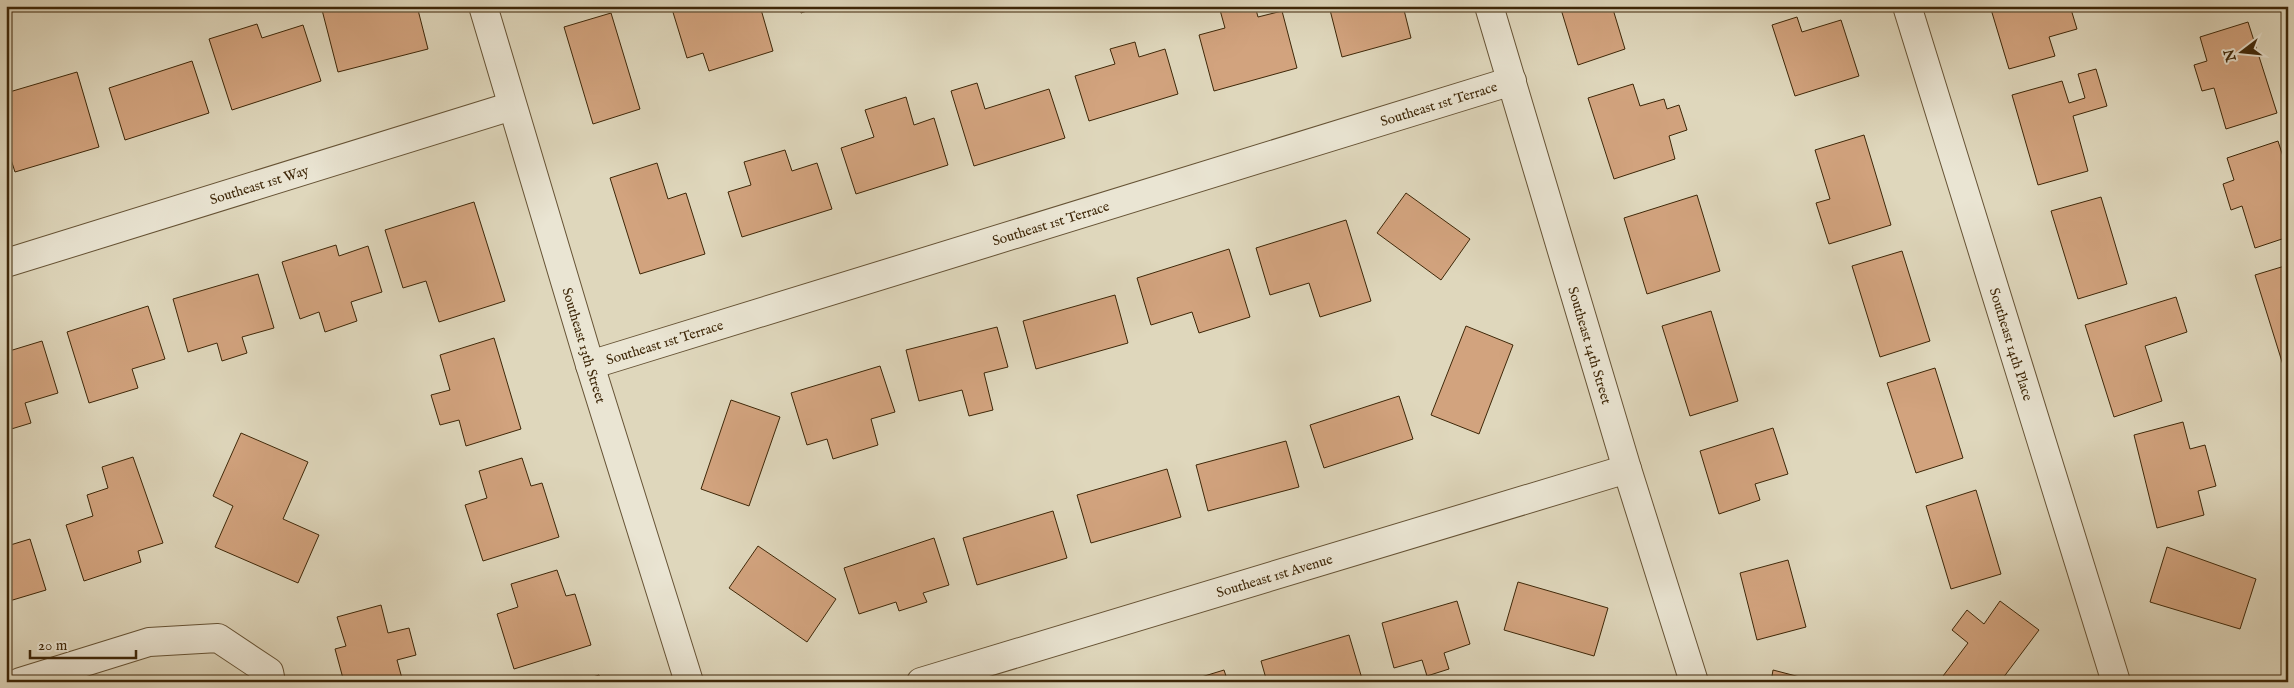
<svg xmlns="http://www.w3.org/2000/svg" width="2294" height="688" font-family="'IM FELL English',serif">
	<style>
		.building { fill: #d2a37e; stroke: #3e2708 }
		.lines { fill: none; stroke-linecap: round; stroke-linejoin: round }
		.street-casing { stroke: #665335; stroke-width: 30 }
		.street { stroke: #eae5d3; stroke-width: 28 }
		.labels { text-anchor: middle; stroke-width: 5; stroke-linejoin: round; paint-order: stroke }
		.street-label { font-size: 14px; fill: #3e2708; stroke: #eae5d3 }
	</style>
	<rect width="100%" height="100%" fill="#dfd7bc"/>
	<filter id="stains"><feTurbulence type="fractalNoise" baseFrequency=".004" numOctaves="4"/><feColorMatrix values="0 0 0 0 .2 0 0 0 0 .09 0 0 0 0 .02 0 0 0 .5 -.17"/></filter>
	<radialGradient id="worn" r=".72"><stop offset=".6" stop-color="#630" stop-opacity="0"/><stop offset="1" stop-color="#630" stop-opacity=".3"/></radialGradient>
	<g class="building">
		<polygon points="321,6 417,6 428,49 338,72"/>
		<polygon points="681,6 760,6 773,51 709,71 703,53 687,58 672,9"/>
		<polygon points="799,6 822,6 801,13"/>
		<polygon points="1235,6 1255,6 1258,17 1282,11 1297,68 1214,91 1199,35 1225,28 1220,10"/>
		<polygon points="1329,6 1403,6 1411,38 1342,57"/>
		<polygon points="1560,6 1612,6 1625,49 1578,65"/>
		<polygon points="1741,6 1756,6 1742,11"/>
		<polygon points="1990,6 2070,6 2077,29 2049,37 2055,56 2009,69"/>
		<polygon points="2196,6 2211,6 2197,11"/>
		<polygon points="611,13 640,109 593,124 564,27"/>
		<polygon points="1797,17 1802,32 1841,20 1859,76 1795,96 1772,25"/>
		<polygon points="2248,22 2277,113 2226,129 2214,88 2202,91 2194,65 2207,61 2200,37"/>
		<polygon points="257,24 262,38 303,25 321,81 232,110 209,39"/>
		<polygon points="1135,42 1139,57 1165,49 1178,94 1089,121 1075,76 1115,64 1110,49"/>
		<polygon points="192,61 209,113 125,140 109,88"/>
		<polygon points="2096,69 2107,106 2073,116 2088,171 2038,185 2012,95 2062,81 2069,103 2085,98 2078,74"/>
		<polygon points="77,72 99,147 15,172 6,144 6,93"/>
		<polygon points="977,83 985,109 1049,89 1065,138 974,166 951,91"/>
		<polygon points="1633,84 1640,106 1664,99 1667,109 1679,105 1687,130 1669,136 1675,159 1614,179 1588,98"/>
		<polygon points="906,97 914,125 934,118 948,165 856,194 841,148 874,137 865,110"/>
		<polygon points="1864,135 1891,225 1829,244 1816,203 1830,199 1815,150"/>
		<polygon points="2278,141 2288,172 2288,237 2255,248 2242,206 2231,210 2223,184 2234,180 2227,158"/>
		<polygon points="785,150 792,171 817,163 832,209 742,237 728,192 751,185 744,162"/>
		<polygon points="657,163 668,199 686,193 705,254 640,274 610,178"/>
		<polygon points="1406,193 1470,239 1441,280 1377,233"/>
		<polygon points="1697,195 1720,271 1647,294 1624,218"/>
		<polygon points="2101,197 2127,284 2078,299 2051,211"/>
		<polygon points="474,202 505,301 439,322 426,281 403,288 385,230"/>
		<polygon points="1346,220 1371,301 1320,317 1309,283 1270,295 1256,248"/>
		<polygon points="336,245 339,256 368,246 382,292 351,302 357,321 325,332 319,312 300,319 282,262"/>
		<polygon points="1229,249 1250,317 1199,333 1192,312 1151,325 1137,278"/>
		<polygon points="1902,251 1930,341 1880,357 1852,266"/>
		<polygon points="2288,265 2288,364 2283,365 2255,275"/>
		<polygon points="258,274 274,328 242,337 247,353 222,361 217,343 188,352 173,299"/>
		<polygon points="1115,295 1128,343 1036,369 1023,321"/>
		<polygon points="2176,297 2187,332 2145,346 2162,401 2114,417 2085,325"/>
		<polygon points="148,306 165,359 132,369 138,388 89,403 67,332"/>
		<polygon points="1711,311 1738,401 1690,416 1662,326"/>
		<polygon points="1466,326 1513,345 1479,434 1431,415"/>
		<polygon points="997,327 1008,367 984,373 993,410 969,416 962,390 919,401 906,350"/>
		<polygon points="494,338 521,429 466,446 459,420 440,425 431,395 450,390 440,355"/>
		<polygon points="42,341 58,393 25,403 31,423 8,430 6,352"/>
		<polygon points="880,366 895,412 871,419 878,445 833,459 827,439 807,445 791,393"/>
		<polygon points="1935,368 1963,458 1916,473 1887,383"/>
		<polygon points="1399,396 1413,439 1324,468 1310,425"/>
		<polygon points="731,400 780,417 749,506 701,489"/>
		<polygon points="2183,422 2190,449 2205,445 2216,486 2198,491 2204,515 2157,528 2134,435"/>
		<polygon points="1773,428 1788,474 1755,484 1760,500 1719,514 1700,451"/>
		<polygon points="241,433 308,462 283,519 319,535 298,583 215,547 233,506 213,496"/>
		<polygon points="1286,441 1299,487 1208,511 1196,465"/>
		<polygon points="133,457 163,543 138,551 141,562 84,581 66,525 93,516 87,495 108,488 102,467"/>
		<polygon points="522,458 531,486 542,483 559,537 483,561 465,505 487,498 479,471"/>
		<polygon points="1167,469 1181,517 1091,543 1077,495"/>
		<polygon points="1976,490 2001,574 1951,589 1926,506"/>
		<polygon points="1053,511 1067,558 977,585 963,538"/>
		<polygon points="934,538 949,585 923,593 927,602 899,611 896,602 859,614 844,568"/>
		<polygon points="30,539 46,590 6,602 6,542 7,546"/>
		<polygon points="758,546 836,599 807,642 729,588"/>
		<polygon points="2167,547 2256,579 2240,629 2150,602"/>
		<polygon points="1788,560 1806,627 1757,640 1740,573"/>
		<polygon points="557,570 566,596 575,594 591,645 514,669 497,614 518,607 511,584"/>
		<polygon points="1518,582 1608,608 1594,656 1504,630"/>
		<polygon points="1457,601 1470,644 1444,653 1449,669 1427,676 1422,660 1394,668 1382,623"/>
		<polygon points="2000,601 2039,630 2000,682 1951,682 1943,676 1968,643 1952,630 1967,610 1984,624"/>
		<polygon points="381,605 388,633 409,628 416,655 397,660 403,682 344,682 335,649 346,646 337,617"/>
		<polygon points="1349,635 1363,682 1267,682 1261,661"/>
		<polygon points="1224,670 1228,682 1185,682"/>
		<polygon points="1773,670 1819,682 1771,682"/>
		<polygon points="599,675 601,682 577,682"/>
	</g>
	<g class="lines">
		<defs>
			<g id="street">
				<path id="s1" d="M483 6 590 365 689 682"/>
				<path id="s2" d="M1489 6 1627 469 1694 682"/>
				<path id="s3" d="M1907 6 2116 682"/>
				<path id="s4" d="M6 263 512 106"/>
				<path id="s5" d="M590 365 1512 81"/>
				<polyline points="20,682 149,642 218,638 269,672 271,682"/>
				<path id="s6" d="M921 682 1627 469"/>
			</g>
		</defs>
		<use href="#street" class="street-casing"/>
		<use href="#street" class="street"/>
	</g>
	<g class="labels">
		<g class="street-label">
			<text dy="5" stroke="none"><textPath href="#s5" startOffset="888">Southeast 1st Terrace</textPath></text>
			<text dy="5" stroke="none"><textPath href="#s4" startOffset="265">Southeast 1st Way</textPath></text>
			<text dy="5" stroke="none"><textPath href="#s5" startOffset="482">Southeast 1st Terrace</textPath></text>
			<text dy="5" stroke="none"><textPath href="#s5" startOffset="78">Southeast 1st Terrace</textPath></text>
			<text dy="5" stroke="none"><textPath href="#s1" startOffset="354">Southeast 13th Street</textPath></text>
			<text dy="5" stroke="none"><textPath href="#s2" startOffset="354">Southeast 14th Street</textPath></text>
			<text dy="5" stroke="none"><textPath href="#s3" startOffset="354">Southeast 14th Place</textPath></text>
			<text dy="5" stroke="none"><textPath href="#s6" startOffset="369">Southeast 1st Avenue</textPath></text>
		</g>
	</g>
	<rect width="2294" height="688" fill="none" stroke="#dfd7bc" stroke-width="25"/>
	<rect x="8" y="8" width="2279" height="673" fill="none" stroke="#3e2708" stroke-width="2.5"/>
	<rect x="12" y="12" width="2269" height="663" fill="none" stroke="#3e2708"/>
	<g transform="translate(2242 52) rotate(254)" stroke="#eae5d3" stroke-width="4" paint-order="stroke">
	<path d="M0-4L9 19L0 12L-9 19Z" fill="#3e2708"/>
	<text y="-8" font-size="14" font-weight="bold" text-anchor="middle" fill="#3e2708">N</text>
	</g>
	<path d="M30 650v8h106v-8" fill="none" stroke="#3e2708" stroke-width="2.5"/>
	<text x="38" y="650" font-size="15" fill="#3e2708" stroke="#eae5d3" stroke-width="4" paint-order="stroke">20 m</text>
	<rect width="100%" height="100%" filter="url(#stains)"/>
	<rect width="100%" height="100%" fill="url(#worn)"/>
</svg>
